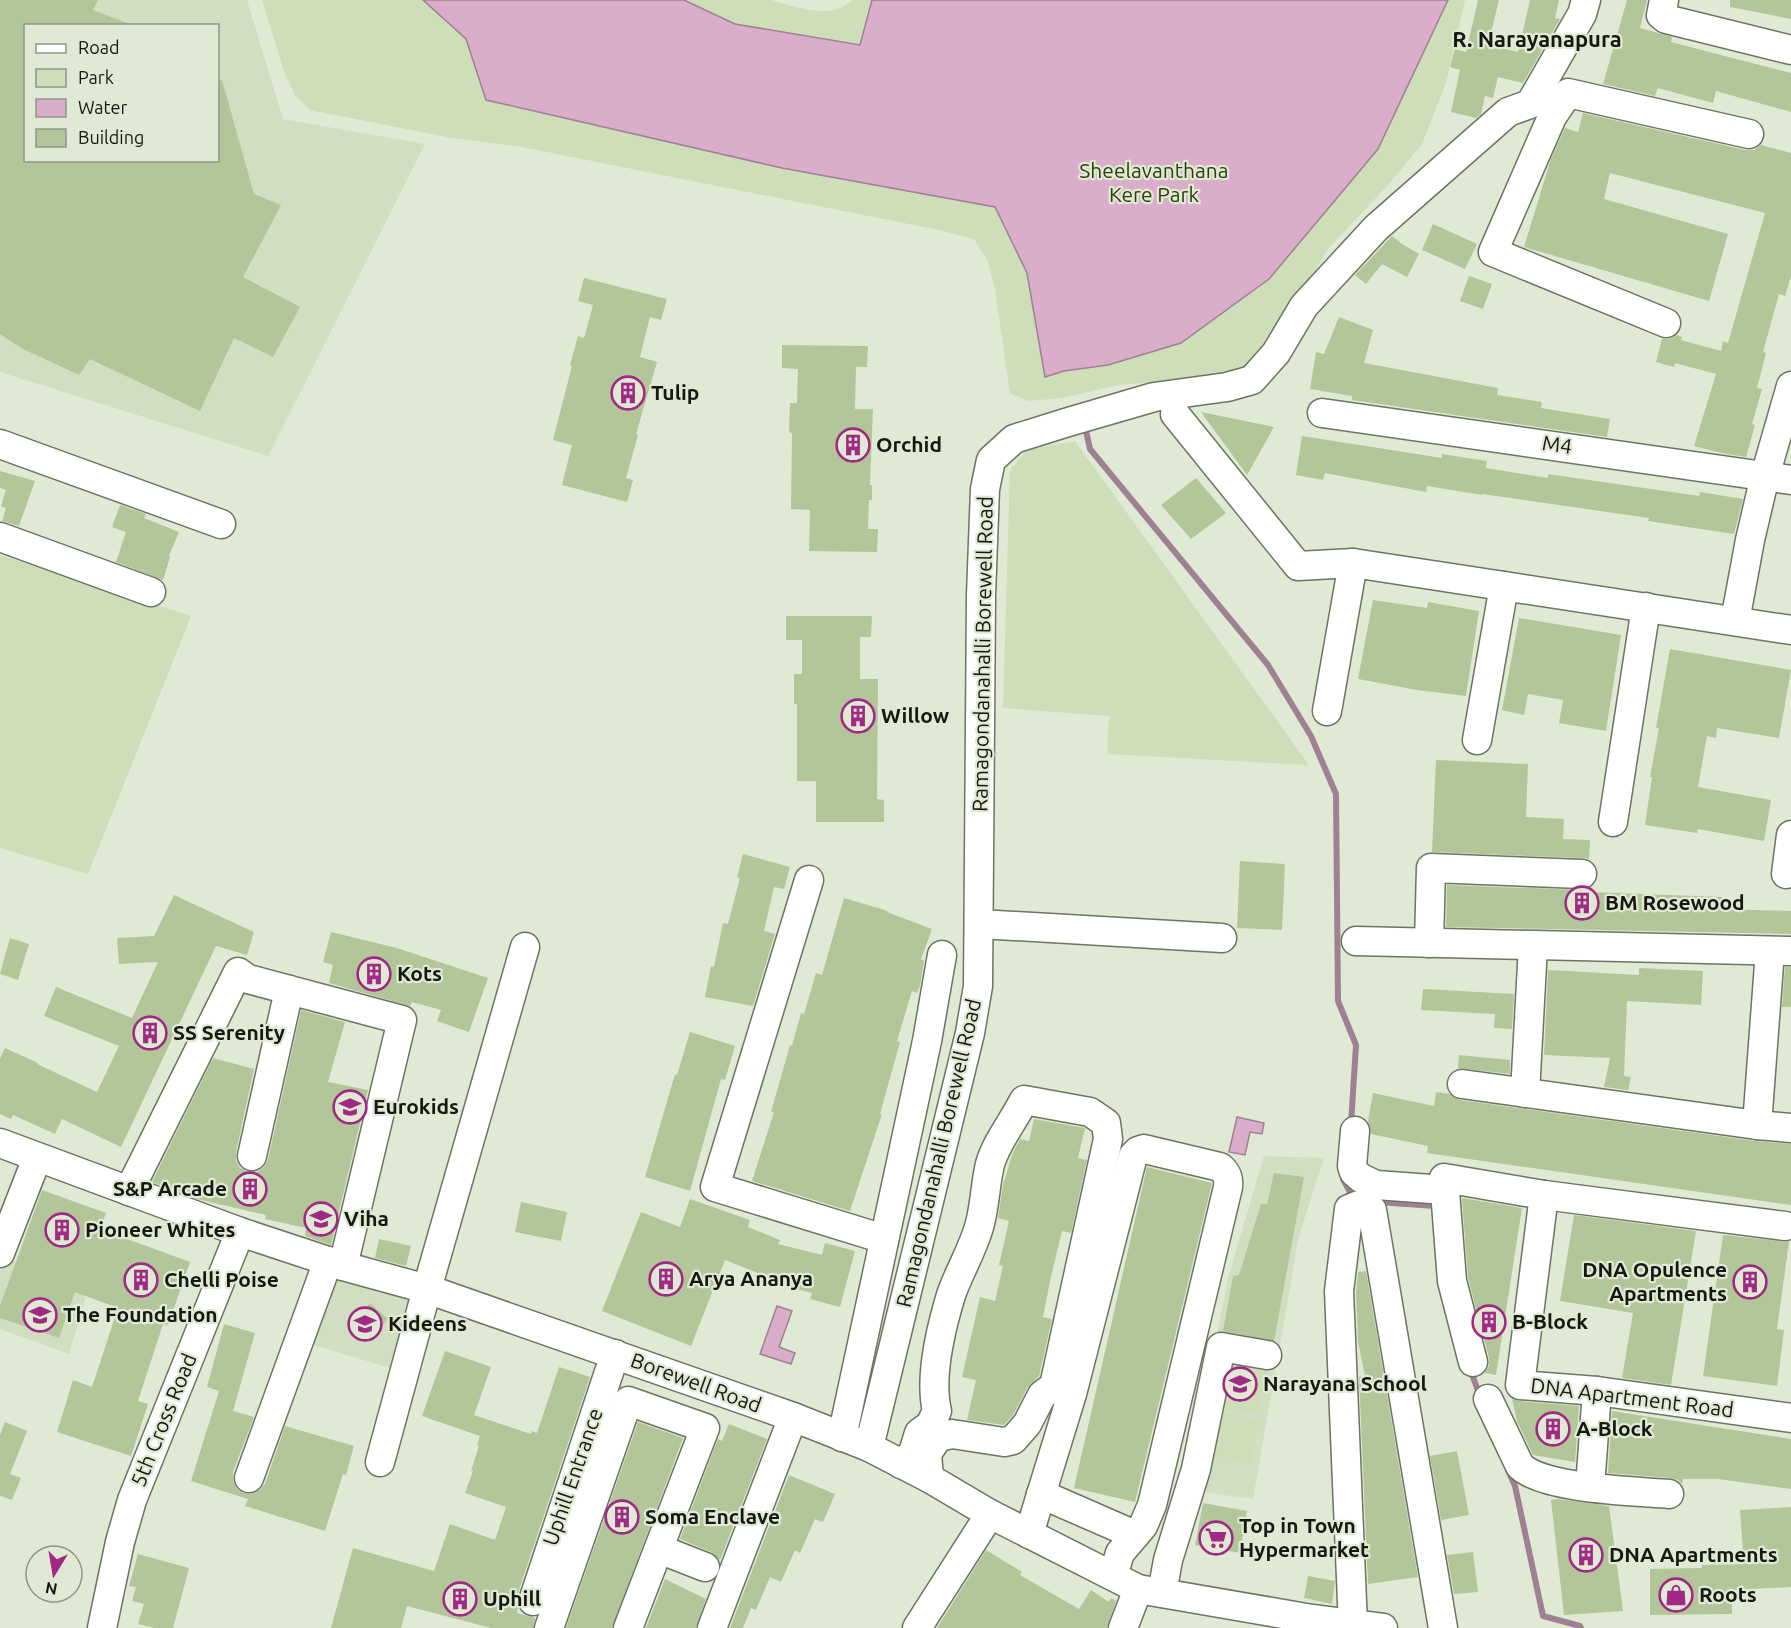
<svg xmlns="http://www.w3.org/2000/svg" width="1791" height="1628" font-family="Ubuntu,sans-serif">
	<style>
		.built { fill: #d2dec2; fill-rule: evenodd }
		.green { fill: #cddeb8 }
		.water { fill: #daadca; stroke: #9f8193; stroke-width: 1.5 }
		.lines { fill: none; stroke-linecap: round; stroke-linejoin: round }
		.stream { stroke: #9f8193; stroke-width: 6 }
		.building { fill: #b3c699 }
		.minor-casing { stroke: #6c7462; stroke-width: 31 }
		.minor { stroke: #fff; stroke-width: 28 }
		.labels { text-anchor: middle; stroke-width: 4.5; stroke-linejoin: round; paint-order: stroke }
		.park-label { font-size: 21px; fill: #2d3e0d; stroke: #e0e9d4 }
		.poi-label { font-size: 21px; font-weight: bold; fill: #161912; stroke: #e0e9d4; text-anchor: start }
		.street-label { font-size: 21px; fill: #161912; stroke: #e0e9d4 }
		.neighbourhood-label { font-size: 22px; font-weight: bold; fill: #161912; stroke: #e0e9d4 }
	</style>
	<rect width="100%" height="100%" fill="#e0e9d4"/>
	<g class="built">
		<path d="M0 0H247L283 119 425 144 268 456 0 372ZM26 26H218V160H26Z"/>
		<polygon points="1264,1156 1324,1158 1299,1236 1253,1499 1187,1490 1228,1278"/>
		<polygon points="5,1258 88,1289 69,1354 0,1329 0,1273"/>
		<polygon points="330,1275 422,1303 400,1371 310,1344"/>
	</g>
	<g class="green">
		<path d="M262 0H771C798 7 830 21 853 0H1465L1446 83 1422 144 1388 185 1327 250 1290 315 1246 370 1187 379 1118 385 1062 398 1028 401 1010 393 995 290 988 261 974 239 939 230 522 147 447 137 310 110 295 95 284 71Z"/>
		<polygon points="1075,441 1309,765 1107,754 1109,716 1003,708 1010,470 1026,450"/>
		<polygon points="0,555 191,616 88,874 0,848"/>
		<polygon points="1226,1365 1266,1372 1258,1413 1219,1406"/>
		<polygon points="1214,1411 1259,1421 1250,1463 1205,1453"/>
	</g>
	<g class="water">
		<polygon points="423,0 684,0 735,24 860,45 872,0 1448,0 1378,149 1269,279 1181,343 1108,365 1064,371 1045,377 1027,273 995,207 782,168 486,100 466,39"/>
		<polygon points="1237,1117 1264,1123 1262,1134 1250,1132 1245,1155 1229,1152"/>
		<polygon points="777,1306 792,1311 779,1347 795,1353 791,1364 760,1354"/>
	</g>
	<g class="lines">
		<g class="stream">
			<polyline points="1086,431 1090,449 1268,665 1311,736 1336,794 1338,1001 1356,1045 1351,1124"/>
			<polyline points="1343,1179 1351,1194 1356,1196"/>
			<polyline points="1377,1202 1435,1206 1436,1210"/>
			<polyline points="1470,1369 1480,1396"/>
			<polyline points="1508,1470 1515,1486 1543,1616 1580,1626 1581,1628"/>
		</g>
	</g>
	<g class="building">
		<polygon points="0,0 98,0 93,10 130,24 26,26 26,160 218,160 218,81 222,80 254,194 281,205 243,277 300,307 273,357 234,338 200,411 90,359 79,375 23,349 0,334"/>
		<polygon points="1478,0 1499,0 1488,45 1518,52 1530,0 1559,0 1555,18 1560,19 1523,83 1498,77 1493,98 1485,96 1481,114 1476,118 1451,112 1460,70 1450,67 1455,49 1466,52"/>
		<polygon points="1627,0 1647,0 1640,28 1672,37 1671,42 1791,73 1791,112 1716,91 1713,103 1658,88 1655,96 1603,84"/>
		<polygon points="1730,0 1791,0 1791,19 1730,7"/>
		<polygon points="1583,113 1745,150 1754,150 1761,145 1791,153 1791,276 1785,296 1779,294 1763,352 1766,353 1757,388 1762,389 1752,424 1755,425 1746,457 1721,453 1694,446 1716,374 1675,363 1674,367 1656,362 1662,339 1669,339 1677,335 1682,337 1681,340 1721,351 1723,341 1728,343 1765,213 1610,173 1604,199 1728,234 1709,301 1524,247 1551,159 1565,128 1578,132"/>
		<polygon points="1433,224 1477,244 1465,269 1422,250"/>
		<polygon points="1392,236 1402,244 1419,254 1407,277 1382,264 1366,284 1355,275"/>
		<polygon points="1469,276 1492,284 1483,309 1460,301"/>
		<polygon points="584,278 667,299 661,320 650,317 640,357 657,362 636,434 638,435 626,478 633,480 627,502 562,485 572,445 553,440 572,366 570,365 578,336 584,338 593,305 578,301"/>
		<polygon points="1339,317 1373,330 1364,363 1498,388 1497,395 1542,402 1541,408 1610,419 1607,437 1352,400 1352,396 1310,389 1316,352 1324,354"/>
		<polygon points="782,345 868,346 867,367 856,367 855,409 873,409 870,485 872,485 872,500 869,500 868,529 878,529 877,552 809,551 810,510 791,509 792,433 789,432 790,403 797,403 798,369 782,368"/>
		<polygon points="1201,412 1274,427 1247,475"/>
		<polygon points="1302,436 1442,458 1442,454 1487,461 1486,468 1548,478 1548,474 1699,496 1700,492 1743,499 1734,534 1648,521 1649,518 1482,494 1482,495 1427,486 1426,492 1325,473 1323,480 1296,475"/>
		<polygon points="0,471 35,481 19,526 2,521 6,508 1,506 6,490 0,488"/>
		<polygon points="1196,478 1226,513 1191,539 1161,505"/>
		<polygon points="120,505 146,514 144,518 179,532 169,556 170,557 163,580 116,562 126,532 112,527"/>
		<polygon points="1373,600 1427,608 1428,602 1479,611 1466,696 1417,690 1358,679"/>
		<polygon points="786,616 872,616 871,637 860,637 860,679 878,679 877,799 884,800 884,822 816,822 816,781 797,781 797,704 794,704 794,674 802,674 802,640 786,640"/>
		<polygon points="1519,618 1621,635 1606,731 1559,723 1563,700 1528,694 1524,715 1502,710"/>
		<polygon points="1670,649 1791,670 1779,738 1717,728 1716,738 1707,736 1698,787 1771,800 1764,841 1698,829 1697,833 1645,825 1652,777 1650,777 1659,728 1656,728"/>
		<polygon points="1436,760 1528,764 1526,817 1564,819 1563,839 1590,840 1589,859 1583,858 1432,852"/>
		<polygon points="743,854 790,867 784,889 774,887 764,931 775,934 753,1006 705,997 711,966 714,967 723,923 728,924 740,878 737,877"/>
		<polygon points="1240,861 1285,864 1282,930 1237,928"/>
		<polygon points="1447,885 1581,890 1589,889 1589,892 1722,897 1722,909 1791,911 1791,934 1446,927"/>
		<polygon points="174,895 254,932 247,955 216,946 121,1147 62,1119 55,1134 13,1115 11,1119 0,1114 0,1059 5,1048 38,1063 37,1064 97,1092 119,1046 44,1016 56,987 132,1018 158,962 119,964 117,938 154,936"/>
		<polygon points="844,898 888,911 887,912 932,929 921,959 924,961 920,986 917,993 912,991 897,1041 900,1042 880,1114 882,1114 850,1211 752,1181 774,1112 771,1112 790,1045 792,1046 801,1013 804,1014 816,973 822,975"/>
		<polygon points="331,932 397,948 488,978 469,1032 437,1021 441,1010 412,1002 410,1006 329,983 333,965 323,962"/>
		<polygon points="10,938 29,944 18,980 0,974"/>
		<polygon points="1785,967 1791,967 1791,1007 1782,1007"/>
		<polygon points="1639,968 1703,971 1701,1005 1627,1001 1624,1076 1631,1077 1628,1090 1604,1087 1610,1058 1544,1055 1548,970 1639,975"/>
		<polygon points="1423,989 1514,994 1512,1029 1494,1028 1495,1014 1421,1010"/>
		<polygon points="301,1010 345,1022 328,1082 368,1090 331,1245 305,1236 306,1228 265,1219 266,1215 197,1199 152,1182 213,1058 254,1069 236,1152 236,1160 240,1168 249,1172 257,1172 264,1167 268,1160"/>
		<polygon points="690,1032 735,1046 725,1080 721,1079 690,1191 645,1177 675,1074 677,1075"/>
		<polygon points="1459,1055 1510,1060 1510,1074 1458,1068"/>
		<polygon points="1436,1092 1450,1094 1460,1100 1755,1141 1791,1144 1791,1205 1427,1153 1428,1146 1371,1134 1368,1121 1373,1093 1434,1106"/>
		<polygon points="1034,1119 1085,1128 1078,1158 1087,1160 1071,1233 1062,1231 1050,1281 1043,1317 1052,1319 1039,1376 1028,1387 1013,1415 1004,1425 967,1420 976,1380 962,1377 980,1297 995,1301 1003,1266 999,1265 1009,1221 998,1218 1003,1185 1012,1155 1020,1139 1029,1141"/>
		<polygon points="1147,1167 1212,1183 1135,1502 1074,1488"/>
		<polygon points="1274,1173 1304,1177 1274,1341 1223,1331 1233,1276 1239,1275 1261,1204 1267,1204"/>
		<polygon points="42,1190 106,1213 100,1229 190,1262 168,1325 163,1324 138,1401 148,1404 131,1456 57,1432 73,1380 92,1387 118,1308 75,1292 59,1338 0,1318 0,1306"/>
		<polygon points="1462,1198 1522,1208 1496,1375 1485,1373 1489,1366 1489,1358 1468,1278"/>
		<polygon points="690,1199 750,1220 748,1227 780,1240 778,1244 822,1255 825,1243 855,1251 840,1307 810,1299 812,1293 772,1283 773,1279 725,1260 691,1346 602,1311 641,1212 680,1227"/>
		<polygon points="521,1202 567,1212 561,1241 515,1232"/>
		<polygon points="1574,1215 1696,1231 1671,1385 1622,1378 1633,1313 1560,1301"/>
		<polygon points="1723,1235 1789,1242 1777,1329 1784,1330 1777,1386 1703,1376"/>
		<polygon points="379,1239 411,1246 406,1266 375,1258"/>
		<polygon points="1366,1271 1418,1577 1368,1584 1359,1377 1365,1376 1358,1342 1356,1292 1358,1272"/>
		<polygon points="370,1303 388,1319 369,1340 352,1325"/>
		<polygon points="224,1324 255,1333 233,1411 254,1417 233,1472 233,1481 237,1489 243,1493 251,1494 260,1490 265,1484 285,1426 354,1446 346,1475 343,1474 325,1531 245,1506 248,1499 191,1481 219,1391 207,1387"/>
		<polygon points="445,1351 491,1367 474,1415 531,1434 532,1431 537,1433 559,1367 590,1377 517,1596 518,1608 517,1613 535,1618 533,1628 491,1628 407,1606 401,1628 331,1628 353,1548 434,1571 450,1524 495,1540 506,1507 465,1493 473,1471 471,1471 479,1446 477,1445 480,1436 422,1416"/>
		<polygon points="1512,1399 1519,1401 1579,1406 1575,1462 1533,1455 1517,1421"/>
		<polygon points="1612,1411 1791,1439 1791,1489 1718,1479 1683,1479 1682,1484 1678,1480 1670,1478 1608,1473"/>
		<polygon points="5,1422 27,1431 10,1474 21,1478 12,1500 1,1496 0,1497 0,1435"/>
		<polygon points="638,1422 683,1438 612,1628 566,1628"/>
		<polygon points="729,1424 767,1439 720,1560 711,1552 680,1539 718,1439 722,1441"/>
		<polygon points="1457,1451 1469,1515 1441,1520 1430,1456"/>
		<polygon points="789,1475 835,1494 823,1522 815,1519 800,1553 795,1550 781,1582 770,1577 756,1610 751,1608 743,1628 730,1628"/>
		<polygon points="1558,1499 1609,1506 1623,1611 1564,1615 1551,1500"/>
		<polygon points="1203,1503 1247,1511 1240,1553 1195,1545"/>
		<polygon points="1791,1507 1791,1587 1732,1590 1732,1614 1650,1615 1650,1569 1702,1568 1702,1565 1744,1564 1740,1510"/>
		<polygon points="986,1550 1022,1572 1020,1575 1079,1609 1091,1590 1109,1602 1111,1598 1116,1601 1107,1628 937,1628"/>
		<polygon points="1473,1552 1478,1592 1454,1594 1447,1555"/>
		<polygon points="138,1554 189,1568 173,1628 154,1628 138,1624 144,1604 132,1601 136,1587 129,1586"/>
		<polygon points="1308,1576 1335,1581 1332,1604 1304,1598"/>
		<polygon points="665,1579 706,1599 696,1628 646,1628"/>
	</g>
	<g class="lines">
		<defs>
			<g id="minor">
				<polyline points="1664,0 1661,15 1666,19 1791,50"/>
				<polyline points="1666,323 1493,252 1552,117 1568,93 1749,134"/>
				<polyline points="1322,413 1791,480"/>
				<polyline points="1175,414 1298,566 1353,563 1791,630"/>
				<polyline points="0,444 221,524"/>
				<polyline points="0,537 151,592"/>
				<polyline points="1735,621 1750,540 1765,476 1791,386"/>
				<polyline points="1327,711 1353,563"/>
				<polyline points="1477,740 1504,586"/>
				<polyline points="1613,822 1646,607"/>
				<polyline points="1786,874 1791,835"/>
				<polyline points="809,880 715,1187 884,1239"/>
				<polyline points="980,924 1222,938"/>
				<polyline points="1356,941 1791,951"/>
				<polyline points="1429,943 1431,868 1582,874"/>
				<polyline points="1462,1084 1757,1125 1791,1128"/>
				<polyline points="1525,1093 1533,946"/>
				<polyline points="1757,1125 1770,951"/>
				<polyline points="1355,1131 1352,1166 1354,1172 1361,1178 1376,1185 1445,1190"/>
				<polyline points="0,1143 240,1232 343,1266 427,1289 793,1417 869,1447 929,1478 990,1514 1138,1589 1312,1619 1383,1628"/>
				<polyline points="252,1156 289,990"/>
				<polyline points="129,1191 238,972 248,979 402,1020 343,1266"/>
				<polyline points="1544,1195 1520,1385 1597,1391 1791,1418"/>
				<polyline points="0,1253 37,1158"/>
				<polyline points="1473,1362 1452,1281 1444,1178 1544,1195 1785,1226"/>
				<path d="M1488 1399 1520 1466C1544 1489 1633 1491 1669 1494"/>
				<polyline points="842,1437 927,1041 942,955"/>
				<polyline points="869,1447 970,1033 978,986 981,595 985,489 991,460 1014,439 1065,423 1154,397 1227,387 1252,380 1276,353 1304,306 1376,228 1508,112 1530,104 1582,14 1586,0"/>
				<polyline points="380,1462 427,1289 525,947"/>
				<path d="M901 1464 913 1453 919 1433 930 1425 937 1411C929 1377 941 1328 951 1295 959 1272 972 1251 979 1227 985 1207 985 1185 990 1164 997 1141 1013 1122 1024 1100L1090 1112 1106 1123 1108 1139 1054 1386 1042 1395 1027 1424 1013 1440 1004 1442 952 1434 938 1437 927 1454 929 1478"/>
				<polyline points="249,1478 328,1261"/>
				<polyline points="1590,1487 1597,1391"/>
				<polyline points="1041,1494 1135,1535"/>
				<path d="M1029 1534 1072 1394 1133 1156 1138 1151 1144 1149 1220 1167C1227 1173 1229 1178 1228 1187L1152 1505 1143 1526 1120 1553 1113 1576"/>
				<polyline points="659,1549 705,1567"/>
				<polyline points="1162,1593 1168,1560 1196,1469 1221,1347 1267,1355"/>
				<polyline points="533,1601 615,1354"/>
				<polyline points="1353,1626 1339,1291 1349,1209 1359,1205 1372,1210 1443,1628"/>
				<polyline points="102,1628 120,1542 132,1500 240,1232"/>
				<polyline points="549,1628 628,1401 705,1428 628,1628"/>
				<polyline points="712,1628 793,1417"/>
				<polyline points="917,1628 990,1514"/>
				<polyline points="1123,1628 1138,1589"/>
			</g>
		</defs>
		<use href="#minor" class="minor-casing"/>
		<use href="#minor" class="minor"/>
	</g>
	<defs>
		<symbol id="building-ring" viewBox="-11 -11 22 22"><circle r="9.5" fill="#e0e9d4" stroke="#a02983" stroke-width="1.5"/><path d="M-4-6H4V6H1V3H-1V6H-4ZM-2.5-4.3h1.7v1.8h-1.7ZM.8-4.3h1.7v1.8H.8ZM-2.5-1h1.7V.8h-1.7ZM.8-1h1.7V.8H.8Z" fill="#a02983"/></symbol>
		<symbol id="school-ring" viewBox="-11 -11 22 22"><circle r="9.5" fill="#e0e9d4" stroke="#a02983" stroke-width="1.5"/><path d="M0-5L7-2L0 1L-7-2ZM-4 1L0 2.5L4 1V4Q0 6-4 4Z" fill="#a02983"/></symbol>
		<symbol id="supermarket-ring" viewBox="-11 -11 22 22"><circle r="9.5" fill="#e0e9d4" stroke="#a02983" stroke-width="1.5"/><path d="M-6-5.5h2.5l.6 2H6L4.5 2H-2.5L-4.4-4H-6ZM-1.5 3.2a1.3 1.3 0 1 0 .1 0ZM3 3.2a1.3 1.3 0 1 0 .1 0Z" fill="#a02983"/></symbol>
		<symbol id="shop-ring" viewBox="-11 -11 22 22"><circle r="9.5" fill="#e0e9d4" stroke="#a02983" stroke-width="1.5"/><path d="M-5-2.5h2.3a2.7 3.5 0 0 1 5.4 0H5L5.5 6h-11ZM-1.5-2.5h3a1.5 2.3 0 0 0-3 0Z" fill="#a02983"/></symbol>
	</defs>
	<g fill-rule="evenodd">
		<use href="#building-ring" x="609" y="374" width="38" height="38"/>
		<use href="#building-ring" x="834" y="426" width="38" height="38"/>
		<use href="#building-ring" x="839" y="697" width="38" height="38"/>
		<use href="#building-ring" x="1563" y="884" width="38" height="38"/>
		<use href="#building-ring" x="355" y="955" width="38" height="38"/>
		<use href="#building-ring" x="131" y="1014" width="38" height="38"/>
		<use href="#school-ring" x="331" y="1088" width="38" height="38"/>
		<use href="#building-ring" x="231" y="1170" width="38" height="38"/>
		<use href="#school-ring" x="302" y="1200" width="38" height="38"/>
		<use href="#building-ring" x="43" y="1211" width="38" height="38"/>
		<use href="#building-ring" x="647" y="1260" width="38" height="38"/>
		<use href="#building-ring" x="122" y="1261" width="38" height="38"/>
		<use href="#building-ring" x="1731" y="1263" width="38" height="38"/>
		<use href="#school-ring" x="21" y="1296" width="38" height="38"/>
		<use href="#building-ring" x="1470" y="1303" width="38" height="38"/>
		<use href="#school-ring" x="346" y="1305" width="38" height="38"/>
		<use href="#school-ring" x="1221" y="1365" width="38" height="38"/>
		<use href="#building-ring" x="1534" y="1410" width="38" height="38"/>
		<use href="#building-ring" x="603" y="1498" width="38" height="38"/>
		<use href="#supermarket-ring" x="1197" y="1519" width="38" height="38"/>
		<use href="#building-ring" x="1567" y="1536" width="38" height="38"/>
		<use href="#shop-ring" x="1657" y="1576" width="38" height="38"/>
		<use href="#building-ring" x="441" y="1580" width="38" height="38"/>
	</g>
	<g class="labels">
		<g class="park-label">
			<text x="1154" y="178">Sheelavanthana<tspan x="1154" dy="24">Kere Park</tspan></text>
		</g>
		<g class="poi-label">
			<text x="651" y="400">Tulip</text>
			<text x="876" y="452">Orchid</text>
			<text x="881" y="723">Willow</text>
			<text x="1605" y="910">BM Rosewood</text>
			<text x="397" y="981">Kots</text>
			<text x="173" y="1040">SS Serenity</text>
			<text x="373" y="1114">Eurokids</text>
			<text x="227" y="1196" text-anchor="end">S&amp;P Arcade</text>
			<text x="344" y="1226">Viha</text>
			<text x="85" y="1237">Pioneer Whites</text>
			<text x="1727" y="1277" text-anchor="end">DNA Opulence<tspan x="1727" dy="24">Apartments</tspan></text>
			<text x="689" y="1286">Arya Ananya</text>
			<text x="164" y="1287">Chelli Poise</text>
			<text x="63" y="1322">The Foundation</text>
			<text x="1512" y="1329">B-Block</text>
			<text x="388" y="1331">Kideens</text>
			<text x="1263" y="1391">Narayana School</text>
			<text x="1576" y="1436">A-Block</text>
			<text x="645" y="1524">Soma Enclave</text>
			<text x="1239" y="1533">Top in Town<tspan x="1239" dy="24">Hypermarket</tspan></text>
			<text x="1609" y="1562">DNA Apartments</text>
			<text x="1699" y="1602">Roots</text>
			<text x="483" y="1606">Uphill</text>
		</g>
		<g class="street-label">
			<text transform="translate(1557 445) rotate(8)" y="7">M4</text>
			<text transform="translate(983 654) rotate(-89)" y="7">Ramagondanahalli Borewell Road</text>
			<text transform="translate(939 1153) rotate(-77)" y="7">Ramagondanahalli Borewell Road</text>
			<text transform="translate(696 1383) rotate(20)" y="7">Borewell Road</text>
			<text transform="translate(1632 1398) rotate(7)" y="7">DNA Apartment Road</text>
			<text transform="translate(164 1420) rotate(-68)" y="7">5th Cross Road</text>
			<text transform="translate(573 1477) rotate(-71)" y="7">Uphill Entrance</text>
		</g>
		<g class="neighbourhood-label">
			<text x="1537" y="47">R. Narayanapura</text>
		</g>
	</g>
	<rect x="24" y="24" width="195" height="138" fill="#e0e9d4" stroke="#8f9686" stroke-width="1.5"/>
	<rect x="36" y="44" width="30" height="9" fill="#ffffff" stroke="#8f9686" stroke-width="1.5"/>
	<text x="78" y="54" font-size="18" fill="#161912">Road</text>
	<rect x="36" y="69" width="30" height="18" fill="#cddeb8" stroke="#8f9686" stroke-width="1.5"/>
	<text x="78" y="84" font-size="18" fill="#161912">Park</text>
	<rect x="36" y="99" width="30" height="18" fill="#daadca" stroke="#8f9686" stroke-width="1.5"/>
	<text x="78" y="114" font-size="18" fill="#161912">Water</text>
	<rect x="36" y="129" width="30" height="18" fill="#b3c699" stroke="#8f9686" stroke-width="1.5"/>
	<text x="78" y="144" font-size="18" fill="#161912">Building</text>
	<g transform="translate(54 1574) rotate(191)"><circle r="28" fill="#e0e9d4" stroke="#8f9686" stroke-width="1.5"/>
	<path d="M0-4.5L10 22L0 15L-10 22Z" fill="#a02983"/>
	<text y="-9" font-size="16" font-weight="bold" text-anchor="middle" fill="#161912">N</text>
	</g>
</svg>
